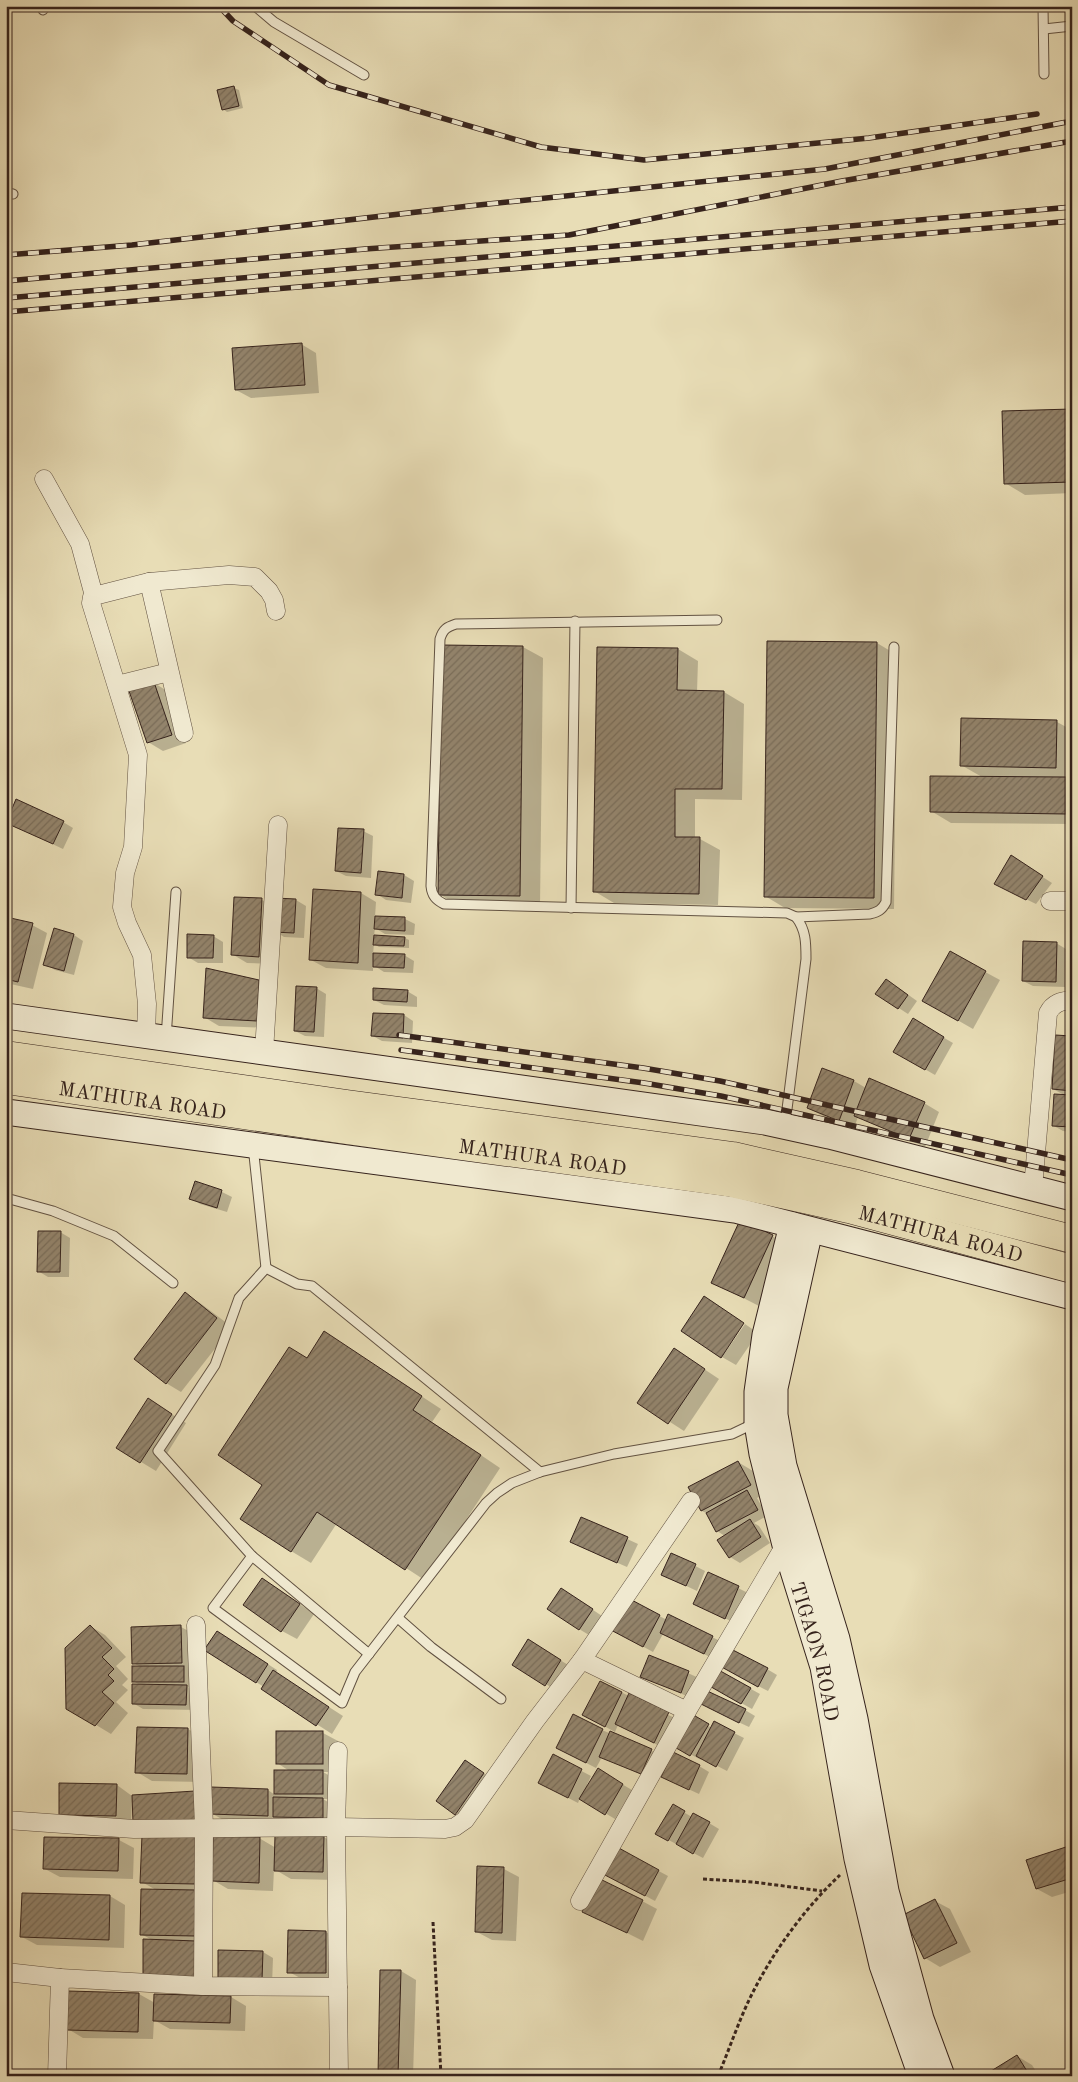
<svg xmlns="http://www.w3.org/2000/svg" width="1078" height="2082" font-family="'Old Standard TT',serif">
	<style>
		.shadow { fill: #0003 }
		.building { fill: url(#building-hatch); stroke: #36231c }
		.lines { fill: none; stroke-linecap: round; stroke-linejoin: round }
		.lane-casing { stroke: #625242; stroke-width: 11 }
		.street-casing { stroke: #625242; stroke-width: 19 }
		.secondary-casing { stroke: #36231c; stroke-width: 27 }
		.highway-casing { stroke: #36231c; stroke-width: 29 }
		.path { stroke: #36231c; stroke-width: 3; stroke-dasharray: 4 2.5; stroke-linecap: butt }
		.lane { stroke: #f0e9d0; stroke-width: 9 }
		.street { stroke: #f0e9d0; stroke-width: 18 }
		.secondary { stroke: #f0e9d0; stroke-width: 25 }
		.highway { stroke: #e8ddb6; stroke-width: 28 }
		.rail-casing { stroke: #36231c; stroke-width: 5.5 }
		.rail { stroke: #f0e9d0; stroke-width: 4; stroke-dasharray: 11; stroke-linecap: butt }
		.labels { text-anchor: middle; stroke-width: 4.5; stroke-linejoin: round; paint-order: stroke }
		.street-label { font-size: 20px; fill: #36231c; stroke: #f0e9d0 }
	</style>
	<defs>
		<pattern id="building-hatch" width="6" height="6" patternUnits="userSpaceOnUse" patternTransform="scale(1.25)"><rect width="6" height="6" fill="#93846c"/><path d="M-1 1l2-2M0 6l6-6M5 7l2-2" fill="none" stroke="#796c58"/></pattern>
	</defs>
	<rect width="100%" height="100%" fill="#e8ddb6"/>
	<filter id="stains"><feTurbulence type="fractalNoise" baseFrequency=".004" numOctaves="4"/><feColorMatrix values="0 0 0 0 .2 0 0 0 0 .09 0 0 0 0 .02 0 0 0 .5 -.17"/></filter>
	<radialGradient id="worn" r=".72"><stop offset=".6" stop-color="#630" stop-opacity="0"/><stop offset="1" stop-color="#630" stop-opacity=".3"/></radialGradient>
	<g class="shadow">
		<polygon points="234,88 239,90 243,108 227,112 223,109"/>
		<polygon points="301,344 316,353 319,393 251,398 236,390"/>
		<polygon points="1072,410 1072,493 1025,495 1005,483"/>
		<polygon points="768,642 877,643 897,655 894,909 785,908 765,896"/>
		<polygon points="442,646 523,647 543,658 540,907 459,906 439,894"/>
		<polygon points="678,649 698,661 697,692 724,692 744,704 742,800 695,799 695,839 700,839 720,850 718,905 614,903 594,891"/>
		<polygon points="154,683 169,692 186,743 163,751 148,742"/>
		<polygon points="1072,704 1072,779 1066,778 1072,782 1072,824 951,823 931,811 982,777 961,765 962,719 1057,722 1070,729"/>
		<polygon points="63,822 73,828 63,849 16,827"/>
		<polygon points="363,831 373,836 371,878 346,876 336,871"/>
		<polygon points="1021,863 1052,883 1036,904 1005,889"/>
		<polygon points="379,872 404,875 414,881 411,903 386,900 377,894"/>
		<polygon points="314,891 361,893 376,902 375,917 405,919 415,924 414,935 385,934 375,928 374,936 405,938 409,940 409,948 379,947 374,944 373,954 404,955 414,961 413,973 384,972 373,965 373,971 326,968 311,960"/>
		<polygon points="235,898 262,900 276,907 296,900 306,906 304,938 284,937 276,932 274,964 247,963 232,954"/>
		<polygon points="6,918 32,925 47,933 33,989 6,983"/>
		<polygon points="74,935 83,941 74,975 55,970 45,964"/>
		<polygon points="213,936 223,942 223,963 198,963 188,957"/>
		<polygon points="1056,943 1066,949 1065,987 1033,986 1023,981"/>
		<polygon points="950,953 1000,980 973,1029 924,1001"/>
		<polygon points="258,981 273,989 271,1028 219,1026 204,1017"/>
		<polygon points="896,986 917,1001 908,1014 877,994"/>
		<polygon points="316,988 326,994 324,1037 305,1036 295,1031"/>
		<polygon points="407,991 417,997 417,1007 384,1005 374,1000"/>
		<polygon points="404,1015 413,1021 412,1043 382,1041 373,1036"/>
		<polygon points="913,1020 953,1043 935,1075 895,1052"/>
		<polygon points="1072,1037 1072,1132 1063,1131 1054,1126 1066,1096 1053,1089"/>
		<polygon points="823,1069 854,1081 866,1088 924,1103 939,1112 925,1147 858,1117 854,1128 823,1116 808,1108"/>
		<polygon points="196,1183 222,1192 232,1197 227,1212 200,1204 191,1198"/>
		<polygon points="60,1232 70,1238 69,1277 48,1277 38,1271"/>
		<polygon points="772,1236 787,1245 759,1306 712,1282"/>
		<polygon points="185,1294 200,1303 232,1327 181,1392 166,1383"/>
		<polygon points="745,1324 758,1333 736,1365 722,1357"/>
		<polygon points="325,1333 441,1409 432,1422 500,1468 426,1581 337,1523 311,1563 291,1551 308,1359"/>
		<polygon points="689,1359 719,1379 684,1431 639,1402"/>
		<polygon points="163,1409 186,1423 156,1471 118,1448"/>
		<polygon points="738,1462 753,1471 765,1494 757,1498 767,1516 754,1523 759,1526 770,1543 740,1563 730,1557 725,1536 717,1531 708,1514 702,1511"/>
		<polygon points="582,1518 638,1544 627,1567 581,1547"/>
		<polygon points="672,1554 705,1571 697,1591 663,1575"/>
		<polygon points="708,1573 748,1593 735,1623 695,1604"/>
		<polygon points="263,1579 314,1614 297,1639 282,1631"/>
		<polygon points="571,1595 602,1616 589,1635 579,1629"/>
		<polygon points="627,1599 667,1620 712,1637 722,1642 714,1659 663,1634 653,1652 611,1629"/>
		<polygon points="90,1626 105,1635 126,1657 116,1666 128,1679 122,1685 128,1690 116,1702 128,1713 111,1734 68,1708"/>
		<polygon points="181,1627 196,1635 197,1670 189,1671 193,1673 193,1687 188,1687 196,1692 196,1710 143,1709 133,1703 140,1685 133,1681 141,1667 133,1663 132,1628"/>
		<polygon points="227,1638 277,1670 276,1673 343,1716 332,1734 262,1689 264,1687 256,1682"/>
		<polygon points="528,1641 570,1666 555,1690 546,1684"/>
		<polygon points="649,1656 699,1678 691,1698 642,1676"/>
		<polygon points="715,1669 760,1694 752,1709 707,1684"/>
		<polygon points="767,1669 777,1675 768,1691 729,1671"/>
		<polygon points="600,1682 683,1722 690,1715 712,1728 734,1733 744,1738 727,1771 702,1758 701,1760 672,1744 669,1751 618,1725 615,1732 593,1720"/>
		<polygon points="708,1708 745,1710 755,1716 749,1727"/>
		<polygon points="188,1729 203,1738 202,1782 152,1781 137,1772"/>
		<polygon points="602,1730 661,1755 651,1779 602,1757 596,1768 567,1753"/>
		<polygon points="277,1733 323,1733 338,1741 338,1772 323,1772 332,1777 332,1799 323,1799 333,1805 332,1822 227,1822 211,1813 134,1801 132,1801 131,1824 75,1823 60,1814 117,1785 132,1796 268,1790 275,1795 275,1772 291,1772 277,1763"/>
		<polygon points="553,1756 591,1776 587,1785 589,1786 598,1770 632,1790 615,1819 580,1798 578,1803 549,1788"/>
		<polygon points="699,1766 709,1772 699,1794 673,1782"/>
		<polygon points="475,1767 493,1780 466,1819 438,1801"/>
		<polygon points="673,1806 692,1817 694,1814 719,1829 703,1858 657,1834"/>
		<polygon points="324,1837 339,1846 338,1880 291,1879 274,1869 273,1891 228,1889 211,1879 209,1944 154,1941 141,1934 156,1890 142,1882 197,1838 214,1847 259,1838 276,1848"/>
		<polygon points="119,1840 134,1848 133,1879 60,1877 45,1869"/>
		<polygon points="1072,1847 1072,1891 1052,1897 1037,1889"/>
		<polygon points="618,1849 668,1876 655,1901 614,1879"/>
		<polygon points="504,1869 519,1877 516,1941 492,1940 477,1932"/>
		<polygon points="110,1896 125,1905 124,1948 37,1945 22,1937"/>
		<polygon points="642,1901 657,1909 643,1941 583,1911"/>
		<polygon points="935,1901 950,1909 971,1952 940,1967 925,1958"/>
		<polygon points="290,1931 326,1932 341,1941 340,1981 304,1980 289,1972"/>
		<polygon points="263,1952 273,1958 272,1985 229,1984"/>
		<polygon points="401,1971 416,1980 413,2076 379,2076"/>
		<polygon points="139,1994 155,2003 231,1997 246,2006 245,2031 170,2029 154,2020 153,2039 83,2038 68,2029"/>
		<polygon points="6,2048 7,2049 7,2070 6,2070"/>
		<polygon points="1017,2056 1032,2065 1039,2076 985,2076"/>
	</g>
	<g class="building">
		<polygon points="234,86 239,106 222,110 217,90"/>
		<polygon points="302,343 305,385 235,390 232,348"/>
		<polygon points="1072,409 1072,482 1004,484 1002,411"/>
		<polygon points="767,641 877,642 874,898 764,897"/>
		<polygon points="441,645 523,646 520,896 438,895"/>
		<polygon points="597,647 678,648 677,690 724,691 722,789 675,789 675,837 700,837 699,894 593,892"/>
		<polygon points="154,682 172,735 147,743 129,691"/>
		<polygon points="1072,683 1072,764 1067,764"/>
		<polygon points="961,718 1057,720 1056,768 960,766"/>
		<polygon points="930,776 1066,777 1066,814 930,812"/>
		<polygon points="16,799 64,821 53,844 6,823"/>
		<polygon points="338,828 364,829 361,873 335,871"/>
		<polygon points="1011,855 1043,876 1026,900 994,884"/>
		<polygon points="378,871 404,874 402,898 375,895"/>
		<polygon points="313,889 361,892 358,963 309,960"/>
		<polygon points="234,897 262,898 259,957 231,955"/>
		<polygon points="275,898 296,899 294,933 273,932"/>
		<polygon points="375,916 405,917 405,931 374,929"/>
		<polygon points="6,917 33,923 18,982 6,979"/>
		<polygon points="54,928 74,934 64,971 43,965"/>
		<polygon points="187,934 214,935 213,958 187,958"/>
		<polygon points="374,935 405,937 404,946 373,945"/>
		<polygon points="1023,941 1057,942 1056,982 1022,981"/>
		<polygon points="950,951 986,971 958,1021 922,1001"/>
		<polygon points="373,953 405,954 404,968 373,967"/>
		<polygon points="206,968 259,980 257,1021 203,1018"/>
		<polygon points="886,979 908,995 898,1009 875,994"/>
		<polygon points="296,986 317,987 314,1032 294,1031"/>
		<polygon points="373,988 408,990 407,1002 373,1000"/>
		<polygon points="373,1013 404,1014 403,1038 371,1036"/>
		<polygon points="913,1018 944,1037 925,1070 893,1052"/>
		<polygon points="1055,1035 1072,1036 1072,1091 1052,1089"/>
		<polygon points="822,1068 854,1080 839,1121 807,1108"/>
		<polygon points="869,1078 925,1102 909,1139 854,1116"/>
		<polygon points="1054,1094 1072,1095 1072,1127 1052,1126"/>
		<polygon points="195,1181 222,1190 217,1208 189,1199"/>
		<polygon points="740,1220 773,1235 744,1298 711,1283"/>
		<polygon points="38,1231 61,1231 60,1272 37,1272"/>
		<polygon points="185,1292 217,1318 166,1384 134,1359"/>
		<polygon points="704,1296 744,1323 721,1358 681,1331"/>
		<polygon points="324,1331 422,1396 413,1410 481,1455 405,1570 317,1512 291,1552 240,1519 262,1485 218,1455 289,1347 307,1358"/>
		<polygon points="674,1348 705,1369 668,1424 637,1403"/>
		<polygon points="148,1398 172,1414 140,1463 116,1448"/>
		<polygon points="738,1461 751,1485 701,1511 688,1487"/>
		<polygon points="747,1490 758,1510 716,1532 706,1513"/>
		<polygon points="581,1517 628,1537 617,1563 570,1542"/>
		<polygon points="750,1519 761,1537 729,1558 717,1540"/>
		<polygon points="671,1553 696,1564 686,1586 661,1575"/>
		<polygon points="708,1572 739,1586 725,1619 693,1604"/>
		<polygon points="262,1578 300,1604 281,1632 243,1605"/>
		<polygon points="561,1588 593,1609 579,1630 547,1609"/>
		<polygon points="626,1597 660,1615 643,1647 609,1629"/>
		<polygon points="668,1614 713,1636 704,1654 660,1633"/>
		<polygon points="90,1625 112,1648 102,1657 114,1669 108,1675 114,1681 102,1692 114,1703 95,1726 66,1709 65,1648"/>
		<polygon points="181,1625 182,1663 132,1664 131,1627"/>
		<polygon points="217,1631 268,1664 256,1683 204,1650"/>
		<polygon points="528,1639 561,1660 545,1686 512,1665"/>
		<polygon points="727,1647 768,1668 758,1687 718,1665"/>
		<polygon points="649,1655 689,1671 681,1693 640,1677"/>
		<rect x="132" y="1666" width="52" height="16"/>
		<polygon points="715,1668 751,1688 741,1704 706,1684"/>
		<polygon points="273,1670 329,1707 316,1726 261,1689"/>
		<polygon points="600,1681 622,1692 605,1727 582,1715"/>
		<polygon points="132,1684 187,1685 186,1705 132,1704"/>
		<polygon points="703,1689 746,1709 739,1723 697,1702"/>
		<polygon points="629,1693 669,1712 654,1743 615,1724"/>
		<polygon points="690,1713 709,1724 690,1756 671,1745"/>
		<polygon points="573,1714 603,1729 586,1763 556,1748"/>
		<polygon points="714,1721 735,1732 716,1767 696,1756"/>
		<polygon points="137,1727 188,1728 187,1774 135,1773"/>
		<rect x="276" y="1731" width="47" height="33"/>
		<polygon points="610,1731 652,1749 641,1774 599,1757"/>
		<polygon points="673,1752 700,1765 689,1790 661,1777"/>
		<polygon points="553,1754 582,1769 568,1798 538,1783"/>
		<polygon points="465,1760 484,1773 455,1815 436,1801"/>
		<polygon points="598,1768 623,1784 605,1815 579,1799"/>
		<rect x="274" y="1770" width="49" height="24"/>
		<polygon points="59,1783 117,1784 116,1816 59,1815"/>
		<polygon points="211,1787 268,1789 268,1816 210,1814"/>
		<polygon points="195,1791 197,1820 133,1823 132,1795"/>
		<polygon points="273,1797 323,1798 323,1818 273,1817"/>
		<polygon points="673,1804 685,1811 668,1841 655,1834"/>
		<polygon points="693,1813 710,1822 693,1854 676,1844"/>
		<polygon points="142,1835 197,1836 196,1884 140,1883"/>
		<polygon points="275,1835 324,1836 323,1872 274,1871"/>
		<polygon points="213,1836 260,1837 259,1883 212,1881"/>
		<polygon points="44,1837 119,1838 118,1871 43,1869"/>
		<polygon points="1072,1845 1072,1878 1036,1889 1026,1860"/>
		<polygon points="617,1847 659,1870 645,1896 603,1874"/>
		<polygon points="477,1866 504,1867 502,1933 475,1932"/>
		<polygon points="598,1878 643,1900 627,1933 582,1912"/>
		<polygon points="141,1889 196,1890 195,1936 140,1935"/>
		<polygon points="22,1893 110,1895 109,1940 20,1937"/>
		<polygon points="935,1899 957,1943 924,1959 903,1915"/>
		<polygon points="288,1930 326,1931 326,1973 287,1973"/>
		<polygon points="143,1939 196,1941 196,1980 143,1979"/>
		<polygon points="218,1950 263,1951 262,1980 218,1979"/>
		<polygon points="380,1970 401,1970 398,2076 378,2076"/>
		<polygon points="68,1991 139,1993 138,2032 67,2030"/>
		<polygon points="154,1994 231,1996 230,2023 153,2021"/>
		<polygon points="1017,2055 1030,2076 983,2076"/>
	</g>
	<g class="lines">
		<defs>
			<g id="lane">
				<polyline points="42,6 43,10"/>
				<polyline points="255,6 274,22 364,75"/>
				<polyline points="1043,6 1044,74"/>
				<polyline points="1044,29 1072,26"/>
				<polyline points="6,192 13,194"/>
				<path d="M717 620 456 624C447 627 443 629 440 639L431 886C432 896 436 900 444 904L787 913 796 917 870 914C878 912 882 910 886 902L894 647"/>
				<polyline points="571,908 575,621"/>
				<polyline points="166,1038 176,892"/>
				<path d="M785 1125 806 959C806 943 806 930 796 917"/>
				<polyline points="253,1146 266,1268"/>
				<polyline points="6,1198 53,1211 114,1236 173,1283"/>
				<polyline points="252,1556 213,1608 342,1703 355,1672 486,1503 497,1493 512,1483 540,1472 614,1454 732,1434 755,1423"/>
				<polyline points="398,1618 431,1647 501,1699"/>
				<polyline points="369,1654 252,1556 158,1451 215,1365 239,1298 266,1268 297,1284 312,1286 540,1472"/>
			</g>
			<g id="street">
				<polyline points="44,479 80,544 94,596 92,597 91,603 138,755 133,847 125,873 122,907 127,923 142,955 147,1004 146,1035"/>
				<polyline points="149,582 184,733"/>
				<polyline points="94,596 149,582 229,575 255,577 269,591 274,600 276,611"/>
				<polyline points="117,685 169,672"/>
				<polyline points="1050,901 1072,901"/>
				<polyline points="264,1052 278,825"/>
				<path d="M1033 1188 1048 1013C1053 1003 1061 1001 1072 1000"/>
				<polyline points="196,1625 204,1827 203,1986"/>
				<polyline points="582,1660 687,1711"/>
				<polyline points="338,1751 336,1827 339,2076"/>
				<polyline points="6,1820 134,1829 336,1827 445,1829 455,1827 465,1820 535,1721 582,1660 691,1501"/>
				<polyline points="580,1901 687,1711 785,1545"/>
				<polyline points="6,1972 60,1978"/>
				<polyline points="57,2076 60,1978 203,1986 338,1987"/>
			</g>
			<g id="secondary">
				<polyline points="6,1016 765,1122 829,1136 1072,1198"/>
				<polyline points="6,1112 735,1210 1072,1297"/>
				<path id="s1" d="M792 1225 765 1335 757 1392V1423L762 1454 785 1545 823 1667 857 1859 882 1965 921 2076"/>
				<polyline points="810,1230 775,1388 775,1415 784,1466 837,1639 855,1719 886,1891 921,2019 942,2076"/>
			</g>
			<g id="highway">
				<polyline points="6,1055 347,1104 733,1156 857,1184 1072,1239"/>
				<path id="s2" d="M6 1080 346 1130 732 1183 849 1209 1072 1269"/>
			</g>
		</defs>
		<use href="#lane" class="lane-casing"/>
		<use href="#street" class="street-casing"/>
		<use href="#secondary" class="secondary-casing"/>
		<use href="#highway" class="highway-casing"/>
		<g class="path">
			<polyline points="703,1879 753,1882 822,1891"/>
			<polyline points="433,1922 441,2076"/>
			<path d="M718 2076C729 2050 738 2023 750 1998 772 1953 804 1909 840 1875"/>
		</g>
		<use href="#lane" class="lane"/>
		<use href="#street" class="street"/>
		<use href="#secondary" class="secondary"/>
		<use href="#highway" class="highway"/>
		<defs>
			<g id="rail">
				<polyline points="219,6 233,21 329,85 541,147 644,160 869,138 1037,114"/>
				<polyline points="6,255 132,245 469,206 825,169 1072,121"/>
				<polyline points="6,281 365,249 569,235 842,181 1072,141"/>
				<polyline points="6,298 1072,207"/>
				<polyline points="6,312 1072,221"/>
				<polyline points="399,1035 643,1068 720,1081 1072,1160"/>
				<polyline points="401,1050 644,1083 721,1096 1072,1175"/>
			</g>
		</defs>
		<use href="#rail" class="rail-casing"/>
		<use href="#rail" class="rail"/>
	</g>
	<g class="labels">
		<g class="street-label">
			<text dy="7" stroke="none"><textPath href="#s2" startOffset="138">MATHURA ROAD</textPath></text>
			<text dy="7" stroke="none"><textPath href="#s2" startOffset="542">MATHURA ROAD</textPath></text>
			<text dy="7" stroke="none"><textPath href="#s2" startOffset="948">MATHURA ROAD</textPath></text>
			<text dy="7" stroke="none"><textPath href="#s1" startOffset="438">TIGAON ROAD</textPath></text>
		</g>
	</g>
	<rect width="1078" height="2082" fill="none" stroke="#e8ddb6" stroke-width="25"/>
	<rect x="8" y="8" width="1063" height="2067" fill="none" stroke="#36231c" stroke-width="2.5"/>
	<rect x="12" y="12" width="1053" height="2057" fill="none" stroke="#36231c"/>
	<rect width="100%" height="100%" filter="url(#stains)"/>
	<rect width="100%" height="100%" fill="url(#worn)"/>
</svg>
